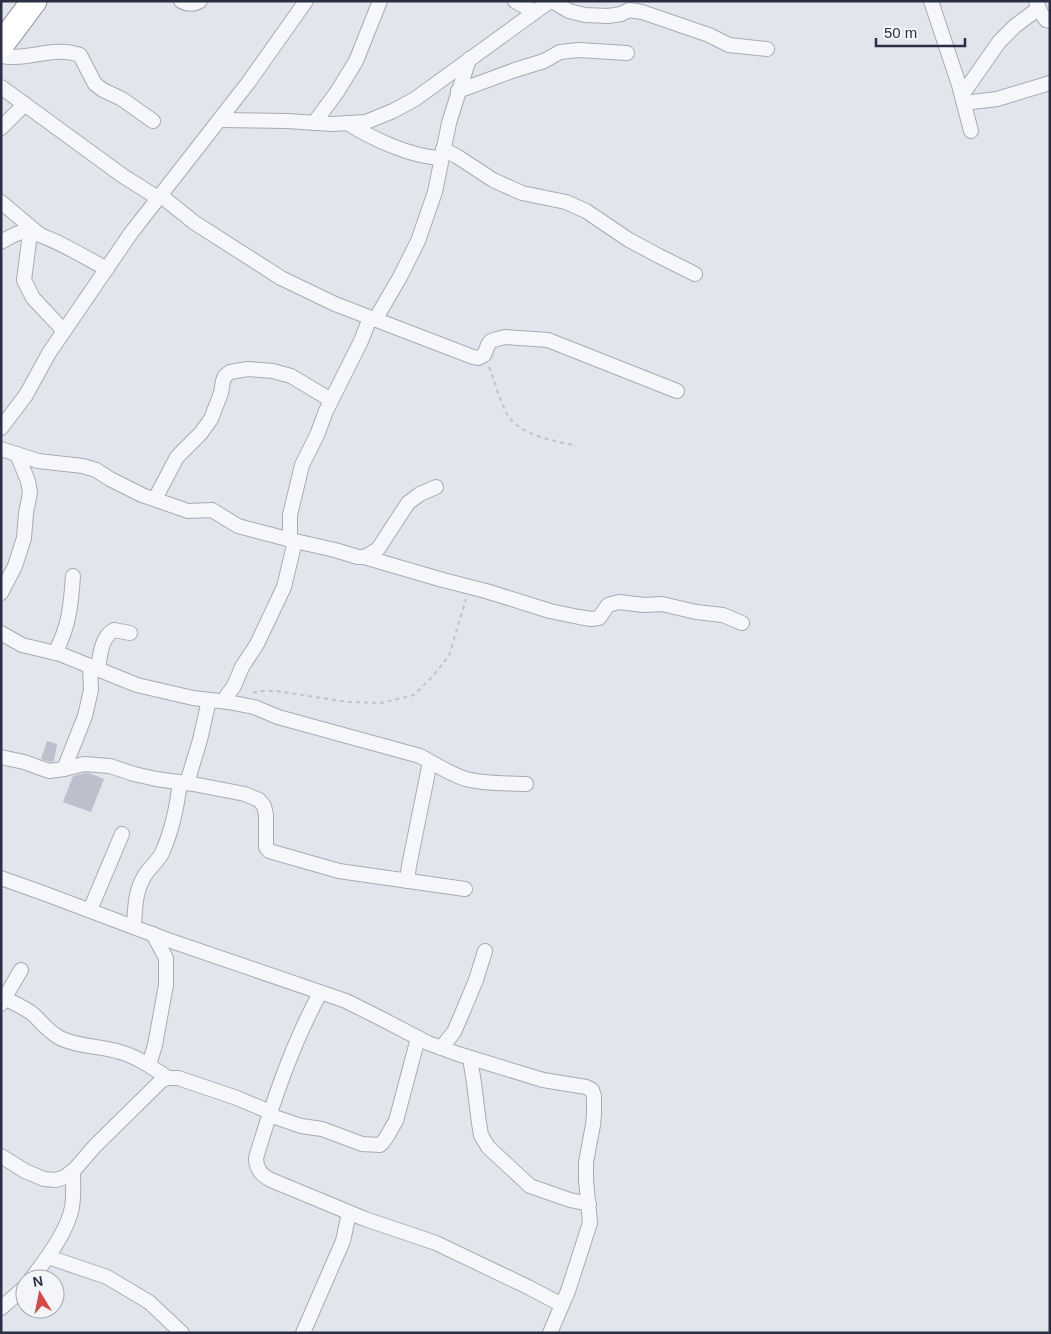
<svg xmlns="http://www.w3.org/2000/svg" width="1051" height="1334" font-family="Arial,sans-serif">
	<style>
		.building { fill: #bdc0cc }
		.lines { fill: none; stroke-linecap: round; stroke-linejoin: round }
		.street-casing { stroke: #a8abb6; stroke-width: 16 }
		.highway-casing { stroke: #8a90a3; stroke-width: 27 }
		.path { stroke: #c1c3cb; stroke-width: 2; stroke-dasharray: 4 4; stroke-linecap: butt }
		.street { stroke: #f6f7fa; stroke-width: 14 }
		.highway { stroke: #fff; stroke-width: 25 }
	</style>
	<rect width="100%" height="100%" fill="#e3e5ec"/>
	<g class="building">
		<polygon points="47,741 57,744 54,761 50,762 41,759"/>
		<polygon points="85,773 89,773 104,779 91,812 63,802 73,776"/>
	</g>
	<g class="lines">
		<defs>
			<g id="street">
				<path d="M181 1C188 5 193 5 200 1"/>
				<polyline points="515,1 535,12"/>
				<polyline points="552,1 569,11 585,15 608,16 621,14 629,10 642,12 709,35 729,45 767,49"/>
				<polyline points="931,1 959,85 971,131"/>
				<polyline points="1036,1 1041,13 1046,20 1050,21"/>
				<path d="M1 56C28 61 54 45 80 55L95 84 103 90 122 99 153 121"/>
				<polyline points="1,87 123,176 158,198"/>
				<polyline points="458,91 515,70 544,61 560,52 579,50 627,53"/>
				<polyline points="962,95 999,42 1015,26 1039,8"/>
				<polyline points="964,103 997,99 1050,83"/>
				<polyline points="220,120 287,121 332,124 366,122 393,111 415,99 550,1"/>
				<polyline points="314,123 337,92 356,61 380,1"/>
				<path d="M347 123C373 139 411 157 441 158"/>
				<polyline points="1,128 25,104"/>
				<polyline points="443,149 458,157 493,180 522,193 566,202 586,211 629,240 659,256 695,274"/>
				<polyline points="160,195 195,223 281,278 335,304 473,357 478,358 484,355 488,345 491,341 497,339 505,337 548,340 677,391"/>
				<polyline points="1,202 39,234"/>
				<polyline points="30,233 24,280 33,298 64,331"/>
				<path d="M1 242C8 238 14 234 22 232 40 229 89 260 107 269"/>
				<polyline points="375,320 400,277 418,241 435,192 449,123 469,59"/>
				<polyline points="1,428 26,395 49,353 131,233 248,83 306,1"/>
				<polyline points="1,449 38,461 83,466 96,470 110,479 142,495 188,511 212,510 238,526 295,541 335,550 358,557 364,557 370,554 378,549 408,503 420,494 436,487"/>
				<polyline points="155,499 177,457 201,433 211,419 221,393 223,381 225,376 230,372 248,369 273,371 291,376 331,400"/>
				<polyline points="290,540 290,515 302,465 317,435 326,411 361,341 370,318"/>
				<polyline points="364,557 443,580 486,591 550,611 579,617 591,619 599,618 608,605 619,602 644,605 662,604 696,612 723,615 742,623"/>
				<polyline points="1,593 15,566 24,538 26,513 30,493 28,481 17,454"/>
				<path d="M1 633 22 645 60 654 137 685 193 698 228 702 254 707 278 717 420 756C433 763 452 775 466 779 484 784 507 783 526 784"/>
				<path d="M55 653C69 627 71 605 73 576"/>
				<path d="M98 669C100 656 101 637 114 630L130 633"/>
				<polyline points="223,701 234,686 242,667 257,644 284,587 295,541"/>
				<polyline points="1,757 24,762 49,771 64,769 84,764 110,766 134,774 156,779 193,784 245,794 259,800 264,806 266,815 266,847 269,851 339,871 465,889"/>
				<polyline points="64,769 85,716 91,690 90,666"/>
				<polyline points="187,783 200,740 209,700"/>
				<polyline points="1,878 43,893 168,940 346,1001 384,1020 428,1043 458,1054 543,1080 586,1087 592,1090 594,1096 594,1114 593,1125 586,1162 586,1180 590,1223 568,1291 550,1333"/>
				<polyline points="407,881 409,866 430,762"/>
				<polyline points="90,910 122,834"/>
				<path d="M134 927C135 908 135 891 145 875 150 867 158 861 162 853 172 831 177 807 180 782"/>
				<path d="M320 993C292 1045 273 1101 256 1158 256 1169 261 1175 271 1180L365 1219 436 1243 528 1287 562 1305"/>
				<path d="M4 998C14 1003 26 1008 34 1015 42 1023 50 1033 60 1038 78 1047 101 1046 120 1052 138 1057 153 1068 168 1078"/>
				<polyline points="1,1004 21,970"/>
				<polyline points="441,1048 454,1032 461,1016 476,980 485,951"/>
				<polyline points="470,1058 474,1083 479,1123 481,1135 488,1147 530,1186 570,1200 589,1204"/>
				<polyline points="149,1065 155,1045 166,985 166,958 153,934"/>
				<path d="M269 1115 301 1126 322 1129 362 1144 380 1145C386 1141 391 1128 396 1121L418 1038"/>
				<polyline points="1,1156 25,1171 44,1179 56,1180 65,1177 75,1169 95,1146 162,1080 168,1078 178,1078 237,1098 270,1112"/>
				<polyline points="48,1257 107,1277 149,1302 182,1333"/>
				<path d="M31 1279C46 1260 68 1231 72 1207 74 1195 73 1182 73 1171"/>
				<polyline points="1,1308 25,1287"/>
				<polyline points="303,1333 343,1241 349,1213"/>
			</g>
			<polyline id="highway" points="1,45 34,1"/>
		</defs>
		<use href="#street" class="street-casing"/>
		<use href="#highway" class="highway-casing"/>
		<g class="path">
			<path d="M489 367C495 382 499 399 507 414 520 436 553 440 576 446"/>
			<polyline points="253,693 259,691 276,691 348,702 381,703 414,695 432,677 449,656 466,599"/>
		</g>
		<use href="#street" class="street"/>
		<use href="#highway" class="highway"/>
	</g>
	<rect width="1051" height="1334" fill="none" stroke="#2b2f44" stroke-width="5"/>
	<g transform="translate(40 1294) rotate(350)"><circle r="24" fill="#f3f5f9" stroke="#a3a6b1"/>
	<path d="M0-4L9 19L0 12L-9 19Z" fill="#d14c48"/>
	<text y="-8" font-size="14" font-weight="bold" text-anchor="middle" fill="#2b2f44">N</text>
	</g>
	<path d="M876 38v8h89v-8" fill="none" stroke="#2b2f44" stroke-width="2.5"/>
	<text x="884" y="38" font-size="15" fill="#2b2f44" stroke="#f3f5f9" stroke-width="4" paint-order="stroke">50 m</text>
</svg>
